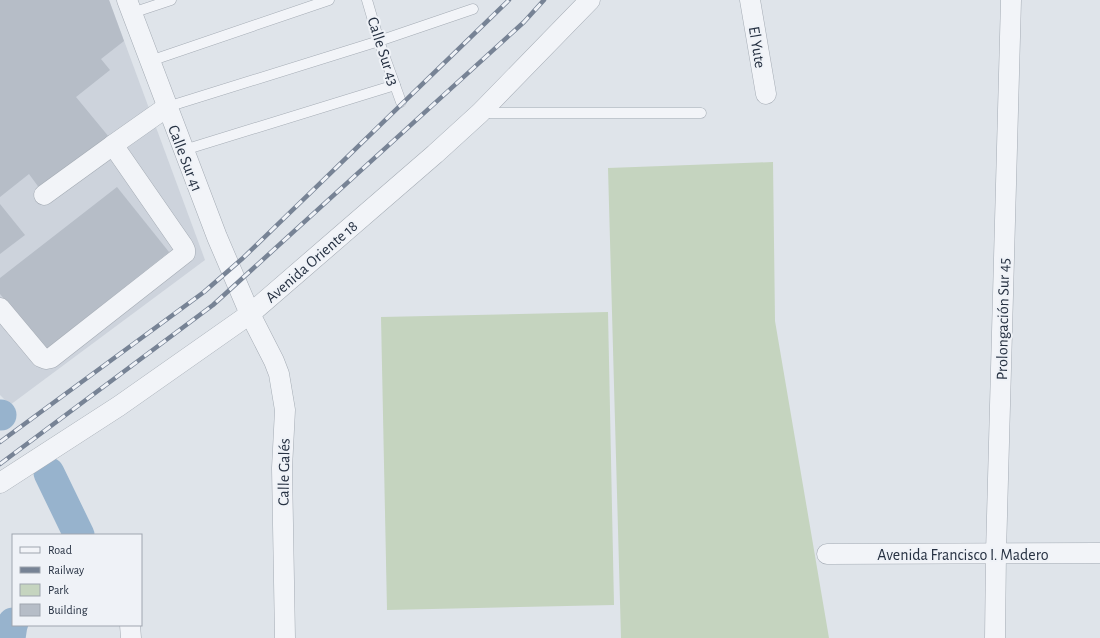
<svg xmlns="http://www.w3.org/2000/svg" width="1100" height="638" font-family="'Alegreya Sans',sans-serif">
	<style>
		.built { fill: #cdd3dc }
		.green { fill: #c5d4bf }
		.lines { fill: none; stroke-linecap: round; stroke-linejoin: round }
		.river { stroke: #97b3cd; stroke-width: 31 }
		.building { fill: #b6bdc7 }
		.service-casing { stroke: #a4abb4; stroke-width: 11 }
		.minor-casing { stroke: #a4abb4; stroke-width: 21 }
		.service { stroke: #f2f4f8; stroke-width: 10 }
		.minor { stroke: #f2f4f8; stroke-width: 20 }
		.rail-casing { stroke: #778395; stroke-width: 4.5 }
		.rail { stroke: #eff2f7; stroke-width: 3; stroke-dasharray: 9; stroke-linecap: butt }
		.labels { text-anchor: middle; stroke-width: 4; stroke-linejoin: round; paint-order: stroke }
		.street-label { font-size: 16px; fill: #263142; stroke: #eff2f7 }
	</style>
	<rect width="100%" height="100%" fill="#dfe4ea"/>
	<polygon class="built" points="0,0 109,0 205,260 10,405 0,395"/>
	<g class="green">
		<polygon points="773,162 775,321 829,638 621,638 608,168"/>
		<polygon points="608,312 614,605 387,610 381,317"/>
	</g>
	<g class="lines">
		<g class="river">
			<polyline points="0,415 1,415"/>
			<polyline points="49,473 79,535"/>
			<polyline points="10,638 12,625 13,623"/>
		</g>
	</g>
	<g class="building">
		<polygon points="0,0 109,0 124,41 101,59 110,70 76,97 109,137 40,189 29,174 0,197"/>
		<polygon points="117,187 169,252 45,350 0,294 0,278"/>
		<polygon points="0,204 25,235 0,254"/>
	</g>
	<g class="lines">
		<defs>
			<g id="service">
				<polyline points="367,0 379,41 401,102"/>
				<polyline points="132,13 171,0"/>
				<polyline points="150,61 329,0"/>
				<polyline points="167,107 379,41 473,9"/>
				<polyline points="482,113 701,113"/>
				<polyline points="184,150 395,85"/>
			</g>
			<g id="minor">
				<polyline points="127,0 217,237 250,314 274,361 279,374 285,410 282,468 285,638"/>
				<polyline points="750,0 766,94"/>
				<polyline points="44,195 113,145"/>
				<polyline points="0,308 41,357 46,359 51,358 185,253 185,250 183,246 113,145 167,107"/>
				<polyline points="0,483 119,406 250,314 435,154 480,113 590,0"/>
				<polyline points="827,554 1100,553"/>
				<polyline points="130,625 131,638"/>
				<polyline points="995,638 996,553 1011,0"/>
			</g>
		</defs>
		<use href="#service" class="service-casing"/>
		<use href="#minor" class="minor-casing"/>
		<use href="#service" class="service"/>
		<use href="#minor" class="minor"/>
		<defs>
			<g id="rail">
				<polyline points="0,442 204,292 243,258 509,0"/>
				<polyline points="0,464 213,305 524,22 544,0"/>
			</g>
		</defs>
		<use href="#rail" class="rail-casing"/>
		<use href="#rail" class="rail"/>
	</g>
	<g class="labels">
		<g class="street-label">
			<text transform="translate(758 47) rotate(81)" y="6">El Yute</text>
			<text transform="translate(384 51) rotate(72)" y="6">Calle Sur 43</text>
			<text transform="translate(186 158) rotate(69)" y="6">Calle Sur 41</text>
			<text transform="translate(311 261) rotate(-41)" y="6">Avenida Oriente 18</text>
			<text transform="translate(1002 319) rotate(-89)" y="6">Prolongación Sur 45</text>
			<text transform="translate(283 472) rotate(-89)" y="6">Calle Galés</text>
			<text x="963" y="560">Avenida Francisco I. Madero</text>
		</g>
	</g>
	<rect x="12" y="534" width="130" height="92" fill="#eff2f7" stroke="#9fa5af"/>
	<rect x="20" y="547" width="20" height="6" fill="#f2f4f8" stroke="#9fa5af"/>
	<text x="48" y="554" font-size="12" fill="#263142">Road</text>
	<rect x="20" y="567" width="20" height="6" fill="#778395" stroke="#9fa5af"/>
	<text x="48" y="574" font-size="12" fill="#263142">Railway</text>
	<rect x="20" y="584" width="20" height="12" fill="#c5d4bf" stroke="#9fa5af"/>
	<text x="48" y="594" font-size="12" fill="#263142">Park</text>
	<rect x="20" y="604" width="20" height="12" fill="#b6bdc7" stroke="#9fa5af"/>
	<text x="48" y="614" font-size="12" fill="#263142">Building</text>
</svg>
